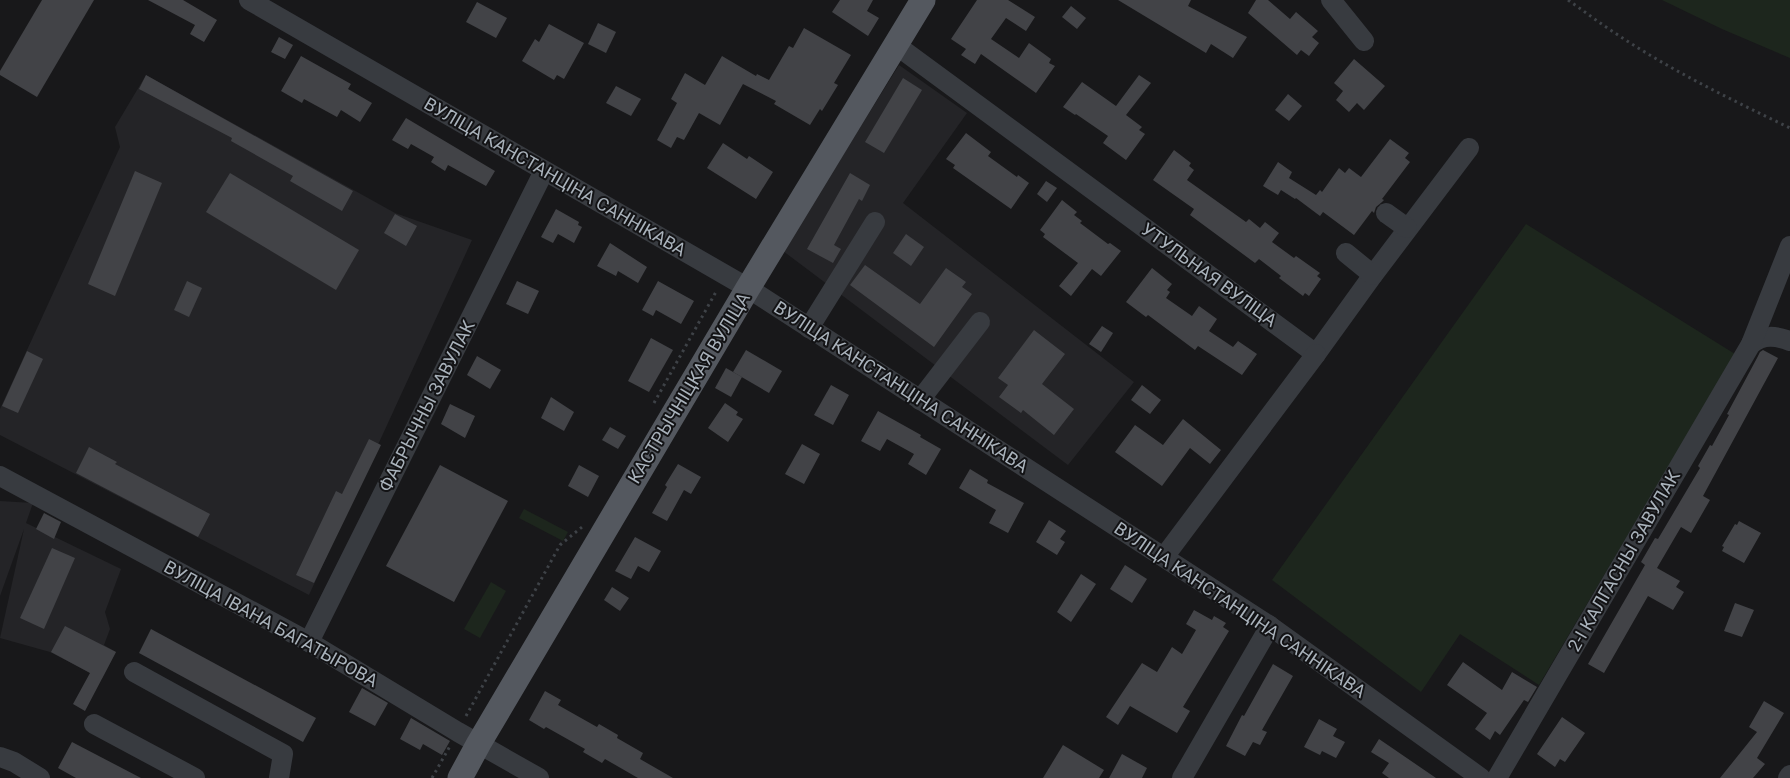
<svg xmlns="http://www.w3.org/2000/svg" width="1790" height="778" font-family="Roboto,sans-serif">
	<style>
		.built { fill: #242427 }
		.green { fill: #1d261d }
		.building { fill: #424347 }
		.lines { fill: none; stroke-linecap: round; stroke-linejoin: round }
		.path { stroke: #3e4247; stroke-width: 3; stroke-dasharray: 2.5 4; stroke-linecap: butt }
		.minor { stroke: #383b40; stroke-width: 20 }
		.major { stroke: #54585f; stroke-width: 25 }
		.labels { text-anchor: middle; stroke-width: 4; stroke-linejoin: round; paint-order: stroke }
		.street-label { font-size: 18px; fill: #a9b2bb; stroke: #131315 }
	</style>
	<rect width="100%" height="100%" fill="#18181a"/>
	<g class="built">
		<polygon points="899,65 967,113 903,203 1134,382 1068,465 783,251"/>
		<polygon points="146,75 395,213 472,240 309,595 0,435 0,409 120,147 115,127"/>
		<polygon points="0,501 33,503 26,523 121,569 105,612 110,629 104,645 116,652 102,679 50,652 0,638 24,529 0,596"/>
	</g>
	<g class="green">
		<polygon points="1662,0 1790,0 1790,58 1722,29"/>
		<polygon points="1526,224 1735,354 1539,685 1460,634 1421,692 1272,580"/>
		<polygon points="524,509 568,532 563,541 519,518"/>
		<polygon points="491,582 506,591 480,638 464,629"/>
	</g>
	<g class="building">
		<polygon points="42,0 94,0 37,97 0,75 0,71"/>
		<polygon points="148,0 183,0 217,20 204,42 190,34 195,25"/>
		<polygon points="840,0 873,0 867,11 879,18 868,36 832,12"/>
		<polygon points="977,0 1008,0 1035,17 1026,31 1006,18 991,39 1019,58 1029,43 1051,59 1049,63 1055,66 1036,93 981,54 975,64 961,55 966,49 951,39"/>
		<polygon points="1118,0 1191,0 1188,6 1247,37 1233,58 1211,44 1206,53"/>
		<polygon points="1256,0 1268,0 1290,19 1296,12 1318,31 1312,37 1319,43 1309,56 1301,50 1297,55 1248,13"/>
		<polygon points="477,2 507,18 496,38 466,22"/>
		<polygon points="1071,6 1086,18 1077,29 1062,17"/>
		<polygon points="598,23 616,32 606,53 588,44"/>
		<polygon points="549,24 584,43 564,79 557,75 554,80 522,61 535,39 539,42"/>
		<polygon points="804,28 851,55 834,83 838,85 822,111 820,109 810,125 774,104 776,101 743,84 720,125 699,113 684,140 677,137 671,148 657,140 677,103 671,99 685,73 705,85 722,56 756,76 757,74 769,80 789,46 793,48"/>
		<polygon points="279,37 293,45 285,59 271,52"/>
		<polygon points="301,56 351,84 348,89 372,103 360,122 341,110 337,117 304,99 302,103 281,91"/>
		<polygon points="1354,59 1385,86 1364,110 1357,103 1349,112 1336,100 1343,91 1334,83"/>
		<polygon points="146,75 353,191 342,211 290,181 293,176 231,141 232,138 139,89"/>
		<polygon points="1139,75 1151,83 1126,115 1142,127 1139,130 1145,134 1126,160 1103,143 1108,136 1076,114 1075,115 1063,107 1082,82 1116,106"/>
		<polygon points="903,78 922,90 884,153 865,142"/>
		<polygon points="616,86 641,99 631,116 606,103"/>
		<polygon points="1288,94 1302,106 1289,121 1275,110"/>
		<polygon points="406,118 495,171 486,186 448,165 445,171 431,162 434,157 411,144 408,149 392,140"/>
		<polygon points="966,133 991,152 988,156 1017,177 1018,175 1029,183 1011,209 953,168 955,165 946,159"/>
		<polygon points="1390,139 1409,153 1405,158 1410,162 1382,199 1384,200 1382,202 1376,207 1374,213 1372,211 1354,235 1323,212 1320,216 1296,198 1295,199 1281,190 1278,195 1263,186 1278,162 1292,172 1289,178 1316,195 1320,190 1322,192 1339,168 1345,173 1349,168 1361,177"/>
		<polygon points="723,143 747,159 749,156 773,172 756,199 707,168"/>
		<polygon points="1174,150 1191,163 1189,166 1194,170 1187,180 1246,222 1249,219 1260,228 1265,222 1279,233 1272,242 1294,258 1296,256 1320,273 1317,276 1321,279 1309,296 1305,293 1303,296 1279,278 1281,276 1259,259 1255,263 1190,215 1194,209 1153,180"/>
		<polygon points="135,171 162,183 115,296 88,284"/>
		<polygon points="230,173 359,250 336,290 206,212"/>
		<polygon points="850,173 870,185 862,201 859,199 834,245 841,249 833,263 807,249"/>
		<polygon points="1046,181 1057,188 1047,202 1037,194"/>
		<polygon points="1062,200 1077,212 1074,215 1082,221 1080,223 1108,244 1110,243 1121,251 1101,276 1092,269 1071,296 1059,286 1078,263 1043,237 1045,234 1040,230"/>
		<polygon points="556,209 579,222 578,225 582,227 574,243 558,234 553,243 541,237"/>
		<polygon points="395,214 417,226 406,246 384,233"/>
		<polygon points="906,234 924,247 911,266 893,253"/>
		<polygon points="610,243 647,267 638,283 618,271 616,276 597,266"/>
		<polygon points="865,265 920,304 946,268 966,282 962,287 972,294 934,347 850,285"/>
		<polygon points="1152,268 1172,284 1167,290 1170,292 1166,298 1192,316 1199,306 1217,319 1209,331 1233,347 1238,341 1257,354 1242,375 1198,346 1195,350 1148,315 1146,317 1126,302"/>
		<polygon points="187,281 202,288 189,317 174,310"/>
		<polygon points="517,281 539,291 528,314 506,304"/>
		<polygon points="658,281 694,301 681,324 656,310 653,316 642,310"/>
		<polygon points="1102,326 1113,333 1101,352 1089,344"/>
		<polygon points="1034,330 1065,354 1042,384 1074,409 1054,435 1023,410 1021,413 999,397 1008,385 998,378"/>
		<polygon points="651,338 673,350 649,392 628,381"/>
		<polygon points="746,350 782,371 769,393 733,372"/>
		<polygon points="1763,350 1778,358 1703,496 1710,500 1691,533 1681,527 1657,568 1680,581 1676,587 1684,592 1673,610 1648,596 1604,673 1588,664 1645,565 1641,562 1655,538 1658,539 1700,468 1698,466 1710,445 1712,446 1729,415 1727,414 1757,358 1760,352"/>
		<polygon points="27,351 43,359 18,413 2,406"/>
		<polygon points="477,356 501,370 490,389 467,375"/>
		<polygon points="726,368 742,377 731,397 715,388"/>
		<polygon points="831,385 849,395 833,425 814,415"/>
		<polygon points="1142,385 1161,400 1150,414 1131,400"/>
		<polygon points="551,397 574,412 564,431 541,418"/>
		<polygon points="725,403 738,412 736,415 743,419 728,442 708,428"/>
		<polygon points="450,404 475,416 465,438 441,424"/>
		<polygon points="878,411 921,435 920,437 941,449 926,475 908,464 914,454 887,439 880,451 861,441"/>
		<polygon points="1183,419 1221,450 1210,464 1190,448 1162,486 1115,452 1135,425 1163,445"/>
		<polygon points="610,427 626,436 618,449 602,440"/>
		<polygon points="369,439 381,445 314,583 296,575 336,491 342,494"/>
		<polygon points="802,444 820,454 804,484 785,474"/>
		<polygon points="89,447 117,462 115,464 210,514 198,537 76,473"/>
		<polygon points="678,464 701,477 691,494 684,490 667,521 652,513 667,487 665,485"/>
		<polygon points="440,465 508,501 454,602 386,566"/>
		<polygon points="579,465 599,476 588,497 568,486"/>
		<polygon points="970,469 988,480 987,483 1024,503 1008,533 989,523 996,510 959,488"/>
		<polygon points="44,513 61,522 54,539 36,529"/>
		<polygon points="1049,520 1066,531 1060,539 1065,542 1057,555 1036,542"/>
		<polygon points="1739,521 1761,533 1744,563 1722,551 1724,547 1722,546 1735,524 1737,525"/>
		<polygon points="635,537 661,551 649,572 638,566 631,579 615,571"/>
		<polygon points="52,548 75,558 44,629 20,618"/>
		<polygon points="1125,565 1147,579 1132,603 1110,589"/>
		<polygon points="1081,574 1096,584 1071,622 1057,612"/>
		<polygon points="612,587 629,598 620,611 604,600"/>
		<polygon points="1735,603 1754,610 1742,637 1724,631"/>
		<polygon points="1194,610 1212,620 1214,616 1226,623 1223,627 1229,631 1183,707 1190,711 1177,733 1130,706 1118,725 1106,717 1142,663 1157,672 1172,647 1182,654 1196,630 1186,624"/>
		<polygon points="65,626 116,652 85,711 73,704 90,673 51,652"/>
		<polygon points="151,629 316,718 303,742 139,653"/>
		<polygon points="1463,662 1502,690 1512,672 1537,687 1528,702 1524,700 1500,735 1495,731 1490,740 1475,729 1487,713 1447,685"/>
		<polygon points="1273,664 1293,676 1262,730 1267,732 1260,745 1253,742 1245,756 1226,746 1242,715 1244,716"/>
		<polygon points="362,688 388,703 375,726 349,712"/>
		<polygon points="545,691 561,700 558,705 597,727 599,724 618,735 617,738 643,753 640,759 673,778 638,778 605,759 602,763 583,752 585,749 546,727 544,729 529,720"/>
		<polygon points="1764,701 1784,713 1757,758 1765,764 1753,778 1720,778 1757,732 1749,727"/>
		<polygon points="1562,717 1585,733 1565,762 1560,759 1555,767 1537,754"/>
		<polygon points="411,718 450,741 442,755 423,744 420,750 400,739"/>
		<polygon points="1319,719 1337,729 1333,736 1345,742 1336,758 1322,751 1320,755 1304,747"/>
		<polygon points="1379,739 1436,778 1389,778 1382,773 1389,763 1371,752"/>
		<polygon points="72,742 141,778 76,778 58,768"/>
		<polygon points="1063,745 1104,770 1099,778 1043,778"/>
		<polygon points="1122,754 1147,768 1142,778 1109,778"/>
	</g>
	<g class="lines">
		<g class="path">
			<path d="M1568 0C1585 12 1601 24 1618 35 1672 71 1732 100 1790 128"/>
			<polyline points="654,403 717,290"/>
			<polyline points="466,716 560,545 582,527"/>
			<polyline points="432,778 450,746"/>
		</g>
		<g class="minor">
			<polyline points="249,0 748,288 1270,626 1481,778"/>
			<polyline points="1331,0 1364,41"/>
			<polyline points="896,45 1316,354 1373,275 1469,148"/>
			<polyline points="1386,213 1407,228"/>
			<polyline points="1346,253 1373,275"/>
			<polyline points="809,328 875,222"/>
			<path d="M1751 344C1764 334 1776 336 1790 341"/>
			<polyline points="920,400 980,322"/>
			<polyline points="0,476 309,642 458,732 539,778"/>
			<polyline points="1164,557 1316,354"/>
			<polyline points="309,642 544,171"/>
			<polyline points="134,672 283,754 279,778"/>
			<polyline points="94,724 195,778"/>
			<polyline points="0,757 14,762 40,778"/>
			<polyline points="1182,778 1270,626"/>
			<polyline points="1497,778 1751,344 1790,246"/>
			<polyline points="1788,778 1790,775"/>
		</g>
		<polyline class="major" points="460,778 479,743 748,288 923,0"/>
	</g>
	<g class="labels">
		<g class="street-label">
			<text transform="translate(555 177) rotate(30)" y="6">ВУЛІЦА КАНСТАНЦІНА САННІКАВА</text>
			<text transform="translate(1209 275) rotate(36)" y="6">УТУЛЬНАЯ ВУЛІЦА</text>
			<text transform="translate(901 387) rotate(33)" y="6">ВУЛІЦА КАНСТАНЦІНА САННІКАВА</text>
			<text transform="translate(689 388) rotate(-59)" y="6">КАСТРЫЧНІЦКАЯ ВУЛІЦА</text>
			<text transform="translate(427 406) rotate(-63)" y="6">ФАБРЫЧНЫ ЗАВУЛАК</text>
			<text transform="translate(1624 561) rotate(-60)" y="6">2-І КАЛГАСНЫ ЗАВУЛАК</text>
			<text transform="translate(1240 610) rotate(34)" y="6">ВУЛІЦА КАНСТАНЦІНА САННІКАВА</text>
			<text transform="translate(271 624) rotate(29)" y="6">ВУЛІЦА ІВАНА БАГАТЫРОВА</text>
		</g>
	</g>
</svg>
